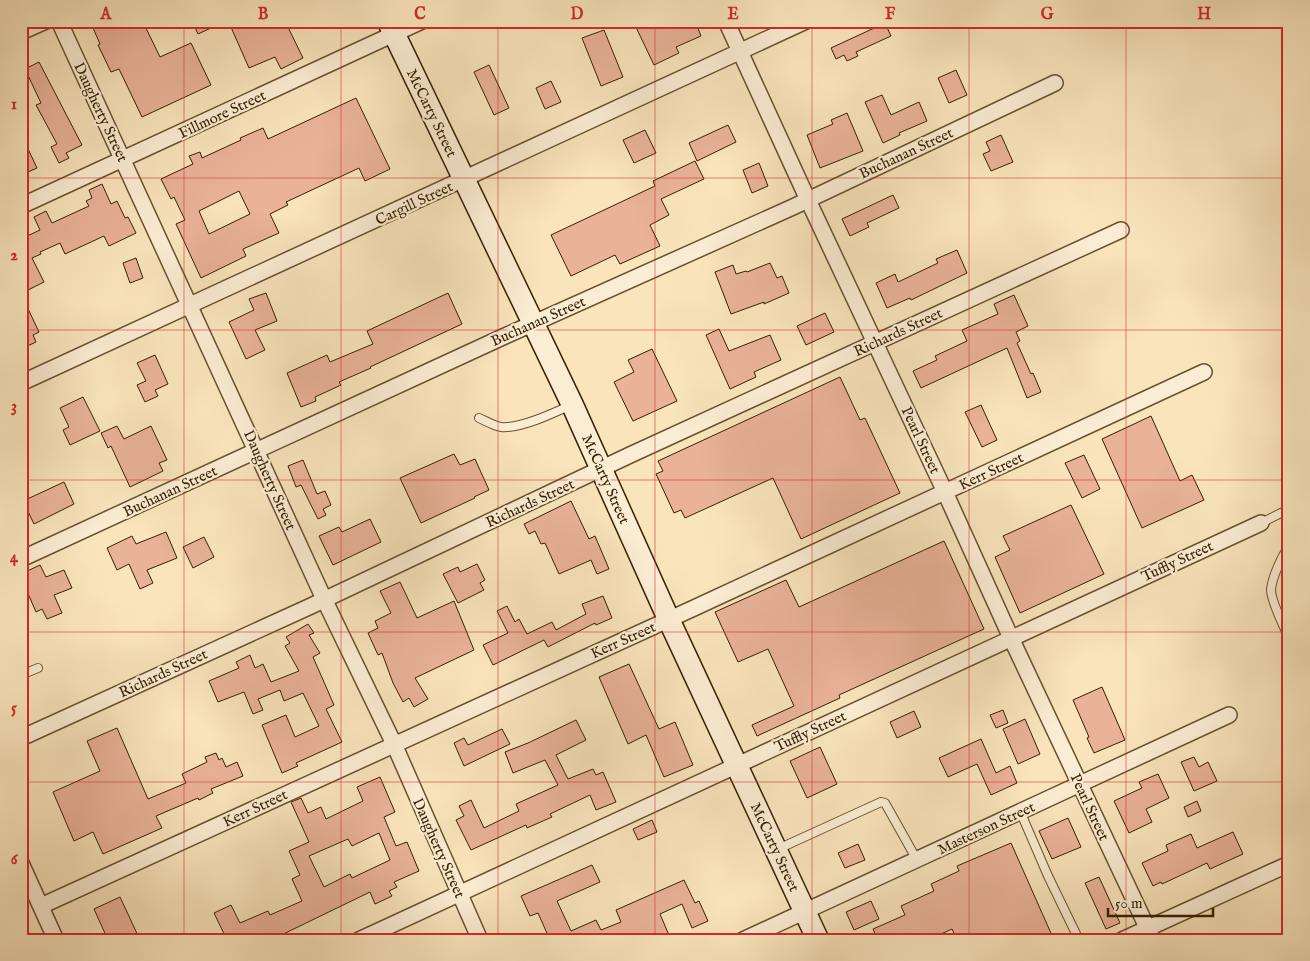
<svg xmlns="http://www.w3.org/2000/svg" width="1310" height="961" font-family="'IM FELL English',serif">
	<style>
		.building { fill: #e9b299; stroke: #372000; fill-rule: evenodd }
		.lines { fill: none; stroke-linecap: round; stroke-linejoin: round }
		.lane-casing { stroke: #68512f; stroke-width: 10 }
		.street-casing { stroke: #68512f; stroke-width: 18 }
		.secondary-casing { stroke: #372000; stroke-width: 24 }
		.lane { stroke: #fbedd3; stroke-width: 8 }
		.street { stroke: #fbedd3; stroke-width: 15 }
		.secondary { stroke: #fbedd3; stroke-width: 21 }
		.grid { fill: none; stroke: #d62828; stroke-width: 1; stroke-opacity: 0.55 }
		.labels { text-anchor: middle; stroke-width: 4.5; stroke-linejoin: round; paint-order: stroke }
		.street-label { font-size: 15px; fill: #372000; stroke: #fbedd3 }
		.neatline { fill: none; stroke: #d62828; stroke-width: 2 }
		.grid-label { font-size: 16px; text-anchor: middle; font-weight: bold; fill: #d62828 }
	</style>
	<rect width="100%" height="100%" fill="#f9e4bc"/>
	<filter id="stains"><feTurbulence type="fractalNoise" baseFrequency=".004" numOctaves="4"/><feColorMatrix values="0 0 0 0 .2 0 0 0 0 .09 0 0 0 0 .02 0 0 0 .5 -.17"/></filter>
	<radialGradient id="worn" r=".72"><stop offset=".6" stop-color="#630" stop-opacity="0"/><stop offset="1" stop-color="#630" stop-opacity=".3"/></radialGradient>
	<g class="building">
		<polygon points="90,21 137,21 139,26 144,24 160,57 191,43 211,85 142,117 119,69 111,72 98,45 100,44"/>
		<polygon points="192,21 226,21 198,34"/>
		<polygon points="238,21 285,21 303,58 281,69 275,57 249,68 230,25"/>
		<polygon points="633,21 670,21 672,25 681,21 695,21 701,36 676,47 679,53 654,65"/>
		<polygon points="885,23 891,36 856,52 858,56 847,61 844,55 836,59 831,48"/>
		<polygon points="604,30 623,77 601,86 582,38"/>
		<polygon points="39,62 82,145 66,153 69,158 59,163 51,147 57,144 36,105 41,103 25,69"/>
		<polygon points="489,65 509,108 494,115 474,72"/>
		<polygon points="956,70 967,95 949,103 938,78"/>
		<polygon points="551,81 561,102 545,109 536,88"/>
		<polygon points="882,95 891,115 919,102 927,121 899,133 900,135 883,143 865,102"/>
		<path d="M356 98 390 169 365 181 359 168 286 202 288 205 270 214 279 233 243 249 246 256 201 278 176 224 185 220 174 197 171 199 161 179 193 164 189 156 200 152 202 158 241 140 240 138 263 128 268 139ZM239 191 250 214 209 234 199 211Z"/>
		<polygon points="847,113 863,151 820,168 807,135 833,124 831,120"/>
		<polygon points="728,125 736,142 697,161 689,143"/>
		<polygon points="645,130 656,153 634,163 623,140"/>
		<polygon points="21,134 37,168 21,175"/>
		<polygon points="1001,135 1013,162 991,171 983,154 990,151 986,142"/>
		<polygon points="695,161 704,179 661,199 669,215 650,225 660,246 620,264 615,255 571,276 551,235 655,186 653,181"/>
		<polygon points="759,163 768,186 752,193 743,170"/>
		<polygon points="102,184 111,204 117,201 125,218 128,217 136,233 109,246 104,236 65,254 60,243 40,252 41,254 32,258 44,282 28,290 21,276 21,234 23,238 40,230 34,217 46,211 52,223 89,206 86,201 92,198 89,190"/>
		<polygon points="893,195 899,208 867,223 869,227 850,236 842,219"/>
		<polygon points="957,250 967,273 911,300 910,298 887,308 876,283 895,274 898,282 938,263 936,259"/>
		<polygon points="136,258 143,278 130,283 123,263"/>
		<polygon points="770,263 777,278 782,276 789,293 764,304 764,302 731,314 715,272 733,265 736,274 746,271 747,272"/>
		<polygon points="266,293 277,321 255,330 265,350 246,359 229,322 254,310 249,299"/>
		<polygon points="448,293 462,324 370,367 371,368 339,382 341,385 315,397 316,401 301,407 287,373 327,355 330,362 373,344 367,331"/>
		<polygon points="21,294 39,332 33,335 36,342 21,349"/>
		<polygon points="1014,295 1028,326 1016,332 1020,341 1017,343 1031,374 1033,373 1041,392 1027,398 1007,348 921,388 913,371 937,360 935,356 967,341 962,330 998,314 994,304"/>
		<polygon points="825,313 834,332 806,345 797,326"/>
		<polygon points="719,329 729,351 770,335 781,360 754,372 756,377 730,389 706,335"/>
		<polygon points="652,349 677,401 633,421 614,382 634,372 628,360"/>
		<polygon points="155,355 168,384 155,390 158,396 145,402 137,385 146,381 137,363"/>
		<polygon points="840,377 860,420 865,418 900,493 801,539 773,478 685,518 681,510 674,513 656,474 663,471 658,461"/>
		<polygon points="83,397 100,431 70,445 63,430 69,427 60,408"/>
		<polygon points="981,405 997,440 982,447 965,412"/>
		<polygon points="1151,416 1180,481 1192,475 1204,500 1142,528 1102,439"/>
		<polygon points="117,426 124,439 151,426 167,460 159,463 163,471 130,487 111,446 108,448 101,433"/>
		<polygon points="454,454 460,465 475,459 489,490 474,497 475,498 421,523 400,478"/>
		<polygon points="1084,455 1100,489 1082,498 1065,463"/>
		<polygon points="303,460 317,494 325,491 331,505 323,509 326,515 318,519 301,485 296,487 288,466"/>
		<polygon points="64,482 74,504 34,524 23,501"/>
		<polygon points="571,501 589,539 595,536 609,569 597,574 591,560 559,574 545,543 541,544 535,531 529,534 524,524"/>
		<polygon points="1071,505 1104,574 1020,613 995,557 1010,550 1003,536"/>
		<polygon points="370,519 381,542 333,565 319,536 339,527 342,532"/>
		<polygon points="166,532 177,558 147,570 153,583 140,589 129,564 117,570 107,548 132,536 136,544"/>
		<polygon points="204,537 214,557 193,568 183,547"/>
		<polygon points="944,541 984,629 839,695 840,698 757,736 752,725 794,706 768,649 738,662 715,612 786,580 799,607"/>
		<polygon points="477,564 485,580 480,583 484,590 458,603 443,574 458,567 460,572"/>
		<polygon points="40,565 46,577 64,570 72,588 54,595 62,613 47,619 42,609 36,612 26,589 21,592 21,574"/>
		<polygon points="400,582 417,618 454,601 474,650 415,678 428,699 414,707 409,698 403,702 393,683 382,653 378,655 368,633 378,628 375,621 391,613 380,591"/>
		<polygon points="603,596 612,618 596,625 595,623 548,647 544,640 493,665 483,645 508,633 497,611 507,606 515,622 519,619 527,634 552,622 556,630 586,614 582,604"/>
		<polygon points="308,624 314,633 309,635 320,653 313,657 334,705 326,709 342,742 296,763 298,766 282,773 262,725 286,715 295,737 319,726 303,693 284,701 280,690 258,699 263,710 253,714 244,692 218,702 209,681 239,668 236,662 250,655 255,668 263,664 271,682 299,671 285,646 290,643 286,637"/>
		<polygon points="629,664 659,729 675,722 693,765 664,777 646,735 628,744 599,677"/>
		<polygon points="1102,687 1125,740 1094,753 1087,738 1089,737 1073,700"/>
		<polygon points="1003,710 1008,723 996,728 990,715"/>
		<polygon points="914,711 921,727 897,738 890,722"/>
		<polygon points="1025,719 1040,754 1018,764 1003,729"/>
		<polygon points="576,720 586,740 556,755 568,779 593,769 596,775 603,772 616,802 596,810 590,795 550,814 552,817 527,828 526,825 471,850 456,820 464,816 459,806 471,800 484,828 519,811 516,804 558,785 545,760 513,773 505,752 528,743"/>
		<polygon points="117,728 148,799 186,783 182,774 207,762 205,757 216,753 219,760 222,758 226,767 237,762 243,776 211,789 213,793 199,800 198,798 156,816 162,828 103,854 93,832 74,841 53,792 100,771 87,741"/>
		<polygon points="502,729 510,744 464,766 454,743 464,738 468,745"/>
		<polygon points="981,739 996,773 1010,766 1017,783 991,795 977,764 948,777 939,758"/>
		<polygon points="820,747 837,784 807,798 790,761"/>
		<polygon points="1194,757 1199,767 1208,762 1217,781 1194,791 1181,762"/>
		<polygon points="1158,774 1169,798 1146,809 1152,822 1129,833 1114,801 1142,788 1139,782"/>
		<path d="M380 777 395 812 384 817 396 846 407 842 419 871 394 882 397 887 389 891 392 896 375 904 370 892 271 940H227L214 913 231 905 240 923 268 911 270 915 302 901 292 879 300 875 289 851 309 842 291 802 301 798 308 813 321 807 326 819 363 801 357 787ZM379 833 390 860 352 878 350 874 324 887 309 856 348 839 352 846Z"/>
		<polygon points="1197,801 1201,811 1188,817 1184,807"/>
		<polygon points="1068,818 1081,847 1052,859 1039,831"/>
		<polygon points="652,820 657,832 638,840 633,829"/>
		<polygon points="1233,832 1243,854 1210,869 1207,863 1162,884 1161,882 1153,886 1142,863 1168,851 1166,845 1191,834 1197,848"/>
		<polygon points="1011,843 1054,940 957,940 952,929 928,940 878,940 873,929 905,915 901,906 934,891 931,884 959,871 957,866"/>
		<polygon points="858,844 865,860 845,868 838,853"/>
		<polygon points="592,865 600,882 557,901 571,931 596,920 601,930 621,922 616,910 684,880 695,903 699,901 708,921 692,928 682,904 660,914 671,940 550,940 538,913 530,916 521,896"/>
		<polygon points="1099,877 1120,923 1106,929 1085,883"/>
		<polygon points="120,897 140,940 108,940 94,909"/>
		<polygon points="871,901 879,919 854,930 846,912"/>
	</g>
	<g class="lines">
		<defs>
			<g id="lane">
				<path d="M479 418C486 421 494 426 501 427 520 429 554 413 571 405"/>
				<polyline points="1261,523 1289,509"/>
				<path d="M1289 546C1282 556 1272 577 1271 590 1271 601 1284 627 1289 638"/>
				<polyline points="21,675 38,668"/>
				<polyline points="1020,811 1048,876 1079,940"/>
				<polyline points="778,849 881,802 885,803 917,860"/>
			</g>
			<g id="street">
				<polyline points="59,21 324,599 394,744 480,940"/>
				<polyline points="726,21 808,200 945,492 1011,638 1153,940"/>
				<polyline points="21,32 46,21"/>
				<polyline points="21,206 422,21"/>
				<polyline points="21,383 806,21"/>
				<polyline points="21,559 505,336 793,207 1055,83"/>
				<polyline points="21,738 311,606 630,455 1121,230"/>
				<polyline points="21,863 56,940"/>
				<polyline points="41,906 694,608 1204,372"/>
				<polyline points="359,940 1261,523"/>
				<polyline points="743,940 1229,715"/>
				<polyline points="1122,940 1289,864"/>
			</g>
			<polyline id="secondary" points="388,21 572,404 669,620 818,940"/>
		</defs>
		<use href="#lane" class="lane-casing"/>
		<use href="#street" class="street-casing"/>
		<use href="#secondary" class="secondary-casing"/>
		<use href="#lane" class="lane"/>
		<use href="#street" class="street"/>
		<use href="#secondary" class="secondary"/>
	</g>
	<path class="grid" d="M184 21V940M341 21V940M498 21V940M655 21V940M812 21V940M969 21V940M1126 21V940M21 178H1289M21 330H1289M21 480H1289M21 632H1289M21 782H1289"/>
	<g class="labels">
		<g class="street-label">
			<text transform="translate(101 112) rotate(65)" y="5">Daugherty Street</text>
			<text transform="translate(432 113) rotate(64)" y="5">McCarty Street</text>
			<text transform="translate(222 114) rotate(-25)" y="5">Fillmore Street</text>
			<text transform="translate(906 153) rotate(-25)" y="5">Buchanan Street</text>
			<text transform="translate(414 203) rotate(-25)" y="5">Cargill Street</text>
			<text transform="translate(538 321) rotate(-24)" y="5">Buchanan Street</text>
			<text transform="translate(898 332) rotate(-25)" y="5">Richards Street</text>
			<text transform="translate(921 440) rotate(65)" y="5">Pearl Street</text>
			<text transform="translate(991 471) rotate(-25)" y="5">Kerr Street</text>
			<text transform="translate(606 479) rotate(66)" y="5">McCarty Street</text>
			<text transform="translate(270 480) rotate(66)" y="5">Daugherty Street</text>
			<text transform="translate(170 491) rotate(-25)" y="5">Buchanan Street</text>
			<text transform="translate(530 503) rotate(-25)" y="5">Richards Street</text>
			<text transform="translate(1177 561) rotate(-25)" y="5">Tuffly Street</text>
			<text transform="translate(623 640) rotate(-24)" y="5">Kerr Street</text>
			<text transform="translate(163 673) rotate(-25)" y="5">Richards Street</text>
			<text transform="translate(810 731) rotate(-25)" y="5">Tuffly Street</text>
			<text transform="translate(1090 807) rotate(65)" y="5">Pearl Street</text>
			<text transform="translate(255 808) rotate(-25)" y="5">Kerr Street</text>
			<text transform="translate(986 828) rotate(-25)" y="5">Masterson Street</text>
			<text transform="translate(775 847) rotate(65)" y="5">McCarty Street</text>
			<text transform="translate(439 848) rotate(66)" y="5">Daugherty Street</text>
		</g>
	</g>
	<rect width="1310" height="961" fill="none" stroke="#f9e4bc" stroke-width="55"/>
	<path d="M1108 908v8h105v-8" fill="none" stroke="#372000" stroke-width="2.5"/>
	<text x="1115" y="908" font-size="15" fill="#372000" stroke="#fbedd3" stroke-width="4" paint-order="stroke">50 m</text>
	<rect x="28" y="28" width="1254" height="906" class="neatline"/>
	<g class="grid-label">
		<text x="106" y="19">A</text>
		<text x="263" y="19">B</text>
		<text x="420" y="19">C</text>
		<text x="577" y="19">D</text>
		<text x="733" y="19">E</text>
		<text x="890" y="19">F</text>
		<text x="1047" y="19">G</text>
		<text x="1204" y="19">H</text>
		<text x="14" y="109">1</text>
		<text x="14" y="260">2</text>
		<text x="14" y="411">3</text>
		<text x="14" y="562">4</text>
		<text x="14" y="713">5</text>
		<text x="14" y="864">6</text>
	</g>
	<rect width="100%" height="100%" filter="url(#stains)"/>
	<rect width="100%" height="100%" fill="url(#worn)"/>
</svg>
